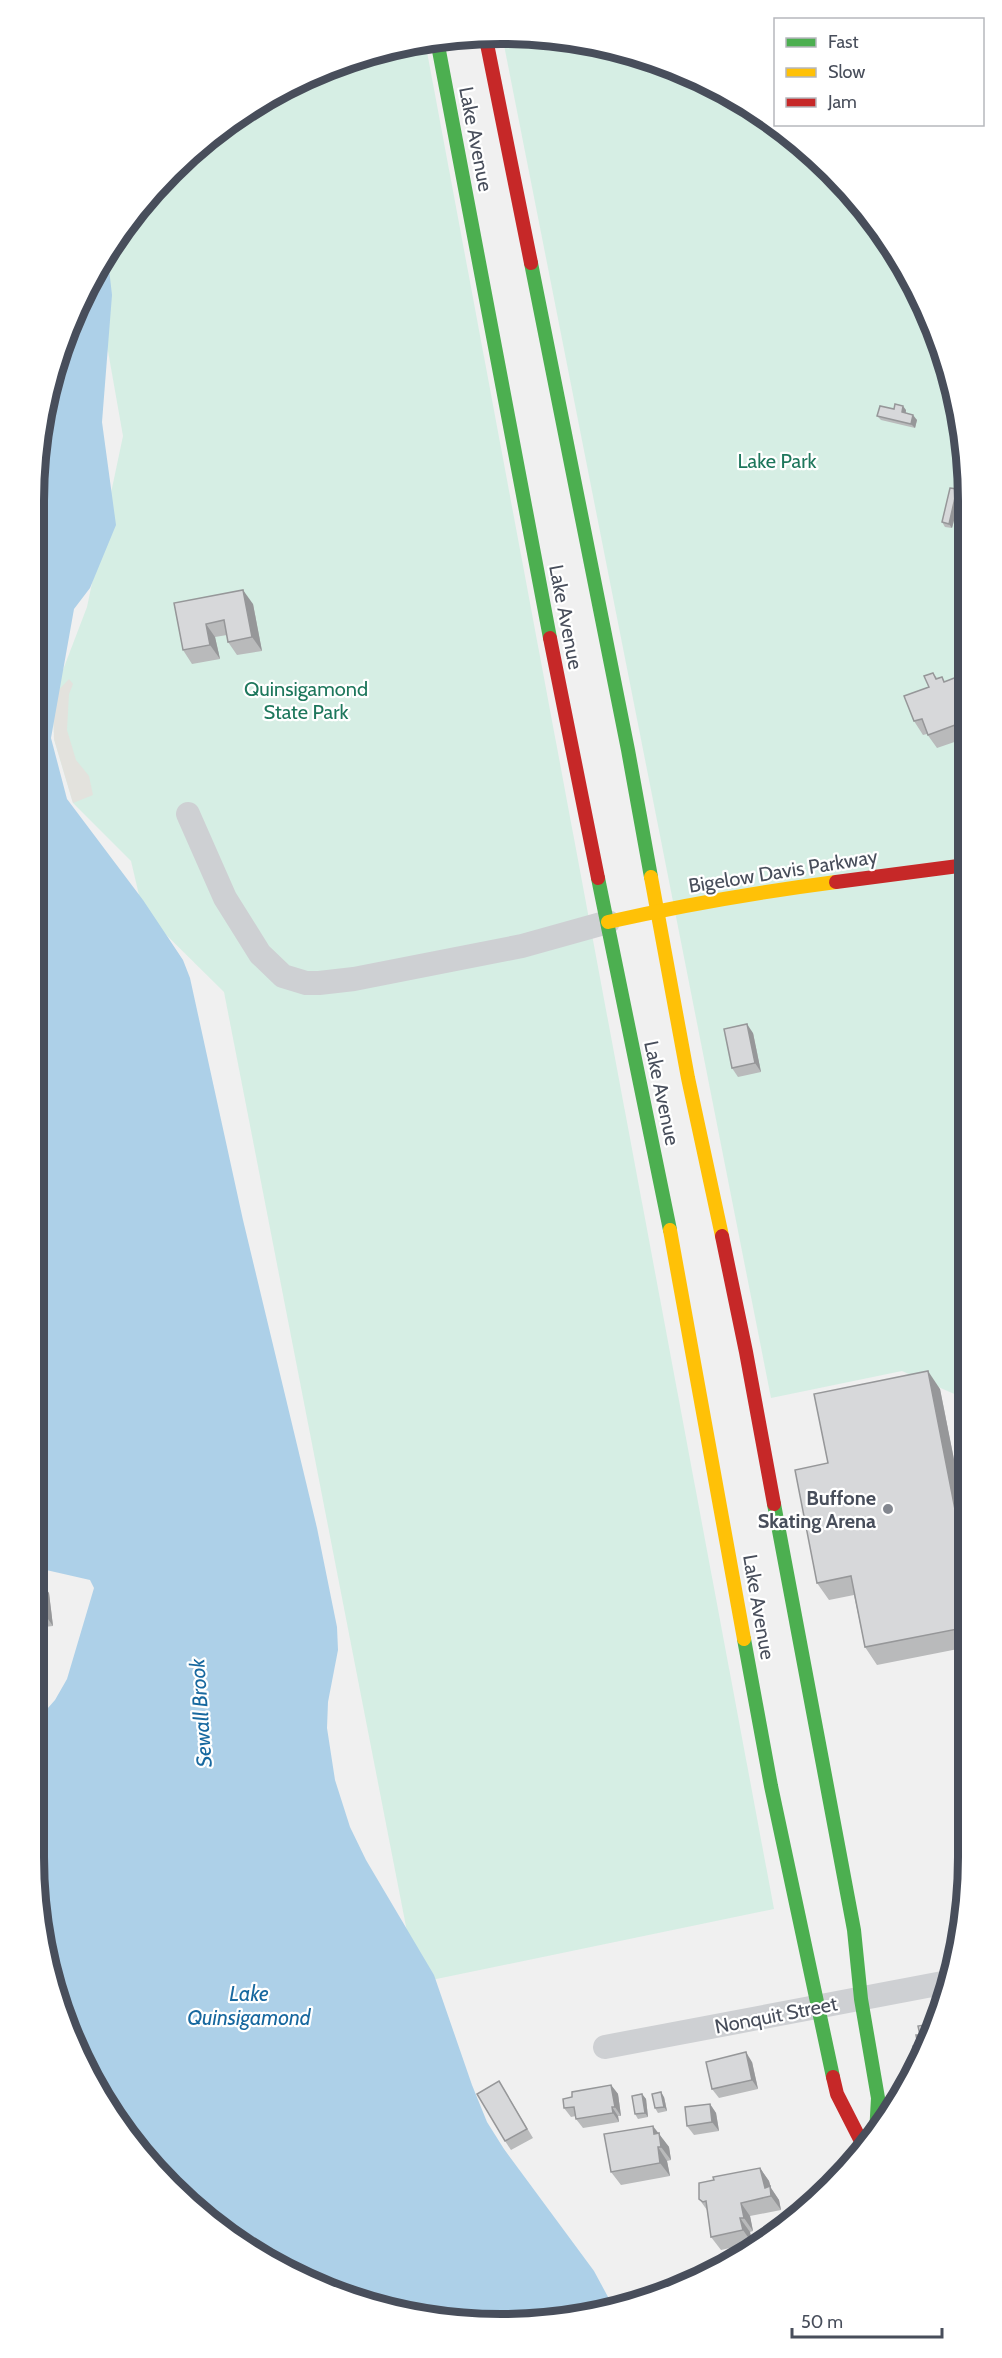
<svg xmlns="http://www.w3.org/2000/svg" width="1002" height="2358" font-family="Cabin,sans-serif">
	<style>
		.green { fill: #d6eee4 }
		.sand { fill: #e3e2dd }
		.water { fill: #add0e8 }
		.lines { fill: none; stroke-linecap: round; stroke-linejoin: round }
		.street { stroke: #ced0d3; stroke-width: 24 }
		.fast { stroke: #4caf50; stroke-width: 14 }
		.slow { stroke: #ffc107; stroke-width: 14 }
		.jam { stroke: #c62828; stroke-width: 14 }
		.wall { fill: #b9babb }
		.shaded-wall { fill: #969799 }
		.building { fill: #d7d8da; stroke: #969799; stroke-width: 1.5 }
		.poi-dot { fill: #83878f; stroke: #fff; stroke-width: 2 }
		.labels { text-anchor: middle; stroke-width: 4.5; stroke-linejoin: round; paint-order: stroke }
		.street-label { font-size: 20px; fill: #484e5b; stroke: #fff }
		.park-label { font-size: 20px; fill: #1e775c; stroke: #fff }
		.poi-label { font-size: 20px; font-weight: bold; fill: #484e5b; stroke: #fff; text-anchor: end }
		.water-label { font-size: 21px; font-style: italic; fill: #17689f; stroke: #fff }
		.rim { fill: none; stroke: #484e5b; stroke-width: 8 }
	</style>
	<rect width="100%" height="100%" fill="#f0f0f0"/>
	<g class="green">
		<polygon points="502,35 562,37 652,58 786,130 872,216 933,322 965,440 968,1400 902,1371 771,1398"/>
		<polygon points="425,41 774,1909 417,1983 224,992 143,912 131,861 73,803 54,739 53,696 87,607 123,436 94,272 96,267 149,192 216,130 294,81 380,49"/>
	</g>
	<polygon class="sand" points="69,679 73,684 69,694 67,730 76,760 89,776 93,795 73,803 54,739 53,696"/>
	<polygon class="water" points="107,251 112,295 102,422 116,525 90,588 74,609 51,738 67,799 143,900 183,960 190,978 243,1220 317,1528 337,1627 338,1650 328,1702 327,1728 335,1780 350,1827 366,1860 434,1975 472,2085 487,2122 504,2149 594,2271 614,2308 592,2316 501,2325 410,2316 267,2262 149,2165 96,2091 58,2008 33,1857 33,1725 55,1700 67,1679 94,1588 90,1580 33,1567 33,501 58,350 96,267"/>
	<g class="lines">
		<g class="street">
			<polyline points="188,814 225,898 260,954 283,976 306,983 319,983 354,979 522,946 608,922"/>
			<polyline points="605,2047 948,1982"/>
		</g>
		<g class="fast">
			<polyline points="437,40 550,638"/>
			<polyline points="531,263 628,750 651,877"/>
			<polyline points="598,878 670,1230"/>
			<polyline points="774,1504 854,1930 861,1999 878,2098 876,2134"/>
			<polyline points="744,1639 771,1786 833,2077"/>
		</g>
		<g class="slow">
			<polyline points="651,877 688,1078 722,1236"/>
			<path d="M608 922C683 905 759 892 836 882"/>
			<polyline points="670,1230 744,1639"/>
		</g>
		<g class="jam">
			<polyline points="485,34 531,263"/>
			<polyline points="550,638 598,878"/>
			<polyline points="836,882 966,865"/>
			<polyline points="722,1236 746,1352 774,1504"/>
			<polyline points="833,2077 837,2094 865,2149"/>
		</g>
	</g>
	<g class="wall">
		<polygon points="894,409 906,410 906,413 917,420 915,428 881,420 877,416"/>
		<polygon points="957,489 961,494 952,528 945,527 942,522"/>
		<polygon points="174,603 253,604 262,651 237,655 228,642 227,635 215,637 220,659 192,664 183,650"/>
		<polygon points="933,673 937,678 942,677 945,682 962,675 966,680 966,738 937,748 927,734 923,735 914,721 929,687"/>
		<polygon points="753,1033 761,1072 738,1077 732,1068"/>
		<polygon points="940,1389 968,1530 968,1647 877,1665 865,1647 854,1595 829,1600 817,1583 828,1463"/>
		<polygon points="33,1580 39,1580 49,1593 53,1626 36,1628 37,1637 33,1637"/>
		<polygon points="937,2023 919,2062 915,2056 920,2035"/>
		<polygon points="752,2062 758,2089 719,2098 712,2089"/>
		<polygon points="611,2085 618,2094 621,2116 618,2116 619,2122 583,2128 576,2119 576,2116 571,2117 564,2108 572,2097"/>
		<polygon points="505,2091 533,2138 511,2150 505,2141"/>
		<polygon points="642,2094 646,2099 648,2117 638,2119 635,2114"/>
		<polygon points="664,2097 667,2111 658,2113 655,2108"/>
		<polygon points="710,2104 716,2113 719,2131 694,2135 687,2126"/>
		<polygon points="658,2133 669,2147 671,2160 667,2161 670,2176 621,2185 611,2172"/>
		<polygon points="760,2168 769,2181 771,2188 779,2200 781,2210 750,2216 753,2231 750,2232 752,2243 721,2250 711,2237 707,2210 699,2199"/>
	</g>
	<g class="shaded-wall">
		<polygon points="903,406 906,410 905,417 902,412"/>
		<polygon points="913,415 917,420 915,428 911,424"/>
		<polygon points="957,489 961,494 952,528 949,524"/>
		<polygon points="243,590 253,604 262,651 252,637"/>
		<polygon points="206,624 215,637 220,659 210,645"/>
		<polygon points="747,1024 753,1033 761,1072 755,1063"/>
		<polygon points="928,1371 940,1389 968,1530 968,1576"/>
		<polygon points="39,1580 49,1593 53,1626 43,1612"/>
		<polygon points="33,1623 36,1628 37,1637 33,1631"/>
		<polygon points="746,2052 752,2062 758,2089 752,2080"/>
		<polygon points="611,2085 618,2094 621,2116 615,2107"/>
		<polygon points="661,2092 664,2097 667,2111 664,2107"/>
		<polygon points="642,2094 646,2099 648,2117 645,2113"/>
		<polygon points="710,2104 716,2113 719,2131 712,2122"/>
		<polygon points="612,2107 618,2116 619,2122 613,2113"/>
		<polygon points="653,2126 669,2147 671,2160 661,2147 654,2134"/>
		<polygon points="658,2147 667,2161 670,2176 660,2163"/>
		<polygon points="760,2168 769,2181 771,2188 779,2200 781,2210 765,2188"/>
		<polygon points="741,2203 750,2216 753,2231 744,2218"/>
		<polygon points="740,2218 750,2232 752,2243 743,2230"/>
	</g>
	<g class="building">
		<polygon points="895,404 903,406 902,412 913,415 911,424 877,416 880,406 894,409"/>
		<polygon points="950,488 957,489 949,524 942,522"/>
		<polygon points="243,590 252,637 228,642 224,620 206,624 210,645 183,650 174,603"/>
		<polygon points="933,673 936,679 942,677 944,682 962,675 966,684 966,702 962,704 966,713 966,721 928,735 922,719 914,721 904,696 929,687 924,676"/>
		<polygon points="747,1024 755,1063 732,1068 724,1029"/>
		<polygon points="928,1371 968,1576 968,1627 865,1647 851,1576 817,1583 795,1470 828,1463 814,1394"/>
		<polygon points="33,1580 39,1580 43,1612 33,1614"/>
		<polygon points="937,2023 920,2061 919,2055 915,2056 913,2046 918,2045 916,2035 920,2035 918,2026"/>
		<polygon points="746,2052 752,2080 712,2089 706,2062"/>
		<polygon points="499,2081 527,2129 505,2141 477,2094"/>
		<polygon points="611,2085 615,2107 612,2107 613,2113 576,2119 574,2107 564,2108 563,2099 572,2097 572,2092"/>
		<polygon points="661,2092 664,2107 655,2108 652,2094"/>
		<polygon points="642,2094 645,2113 635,2114 632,2096"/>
		<polygon points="710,2104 712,2122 687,2126 685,2107"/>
		<polygon points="653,2126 654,2134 659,2133 661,2147 658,2147 660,2163 611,2172 604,2134"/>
		<polygon points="760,2168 765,2188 770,2186 771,2196 741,2203 744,2218 740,2218 743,2230 711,2237 706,2201 703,2202 699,2199 699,2183 714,2180 713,2177"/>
		<polygon points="751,2249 735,2262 732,2263 730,2255"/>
	</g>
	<circle class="poi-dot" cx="888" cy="1509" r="6"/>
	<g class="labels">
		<g class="street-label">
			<text transform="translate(476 139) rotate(79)" y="7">Lake Avenue</text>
			<text transform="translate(566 617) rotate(79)" y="7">Lake Avenue</text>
			<text transform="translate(783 871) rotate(-9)" y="7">Bigelow Davis Parkway</text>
			<text transform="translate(662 1093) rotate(78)" y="7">Lake Avenue</text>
			<text transform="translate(759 1607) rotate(80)" y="7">Lake Avenue</text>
			<text transform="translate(776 2015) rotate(-11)" y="7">Nonquit Street</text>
		</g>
		<g class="park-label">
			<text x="777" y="468">Lake Park</text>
			<text x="306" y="696">Quinsigamond<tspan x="306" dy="23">State Park</tspan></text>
		</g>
		<g class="poi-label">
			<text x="876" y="1505">Buffone<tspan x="876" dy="23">Skating Arena</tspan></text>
		</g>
		<g class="water-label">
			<text transform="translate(201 1713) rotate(-94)" y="7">Sewall Brook</text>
			<text x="249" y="2001">Lake<tspan x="249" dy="24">Quinsigamond</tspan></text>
		</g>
	</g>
	<path d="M0 0H1002V2358H0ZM501 44H501A457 457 0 0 1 958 501V1857A457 457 0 0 1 501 2314H501A457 457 0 0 1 44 1857V501A457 457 0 0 1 501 44Z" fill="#fff" fill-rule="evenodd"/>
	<path class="rim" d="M501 44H501A457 457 0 0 1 958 501V1857A457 457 0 0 1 501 2314H501A457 457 0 0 1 44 1857V501A457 457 0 0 1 501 44Z"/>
	<rect x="774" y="18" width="210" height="108" fill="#ffffff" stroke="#b6b8bd" stroke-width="1.5"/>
	<rect x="786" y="38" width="30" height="9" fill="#4caf50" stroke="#b6b8bd" stroke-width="1.5"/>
	<text x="828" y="48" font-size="18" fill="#484e5b">Fast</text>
	<rect x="786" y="68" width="30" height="9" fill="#ffc107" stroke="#b6b8bd" stroke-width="1.5"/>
	<text x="828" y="78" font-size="18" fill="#484e5b">Slow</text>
	<rect x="786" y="98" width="30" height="9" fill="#c62828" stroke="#b6b8bd" stroke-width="1.5"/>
	<text x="828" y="108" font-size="18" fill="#484e5b">Jam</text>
	<path d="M792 2328v9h150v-9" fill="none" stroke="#484e5b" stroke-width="3"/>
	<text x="801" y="2328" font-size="18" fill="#484e5b" stroke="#ffffff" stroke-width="4.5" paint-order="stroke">50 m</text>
</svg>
